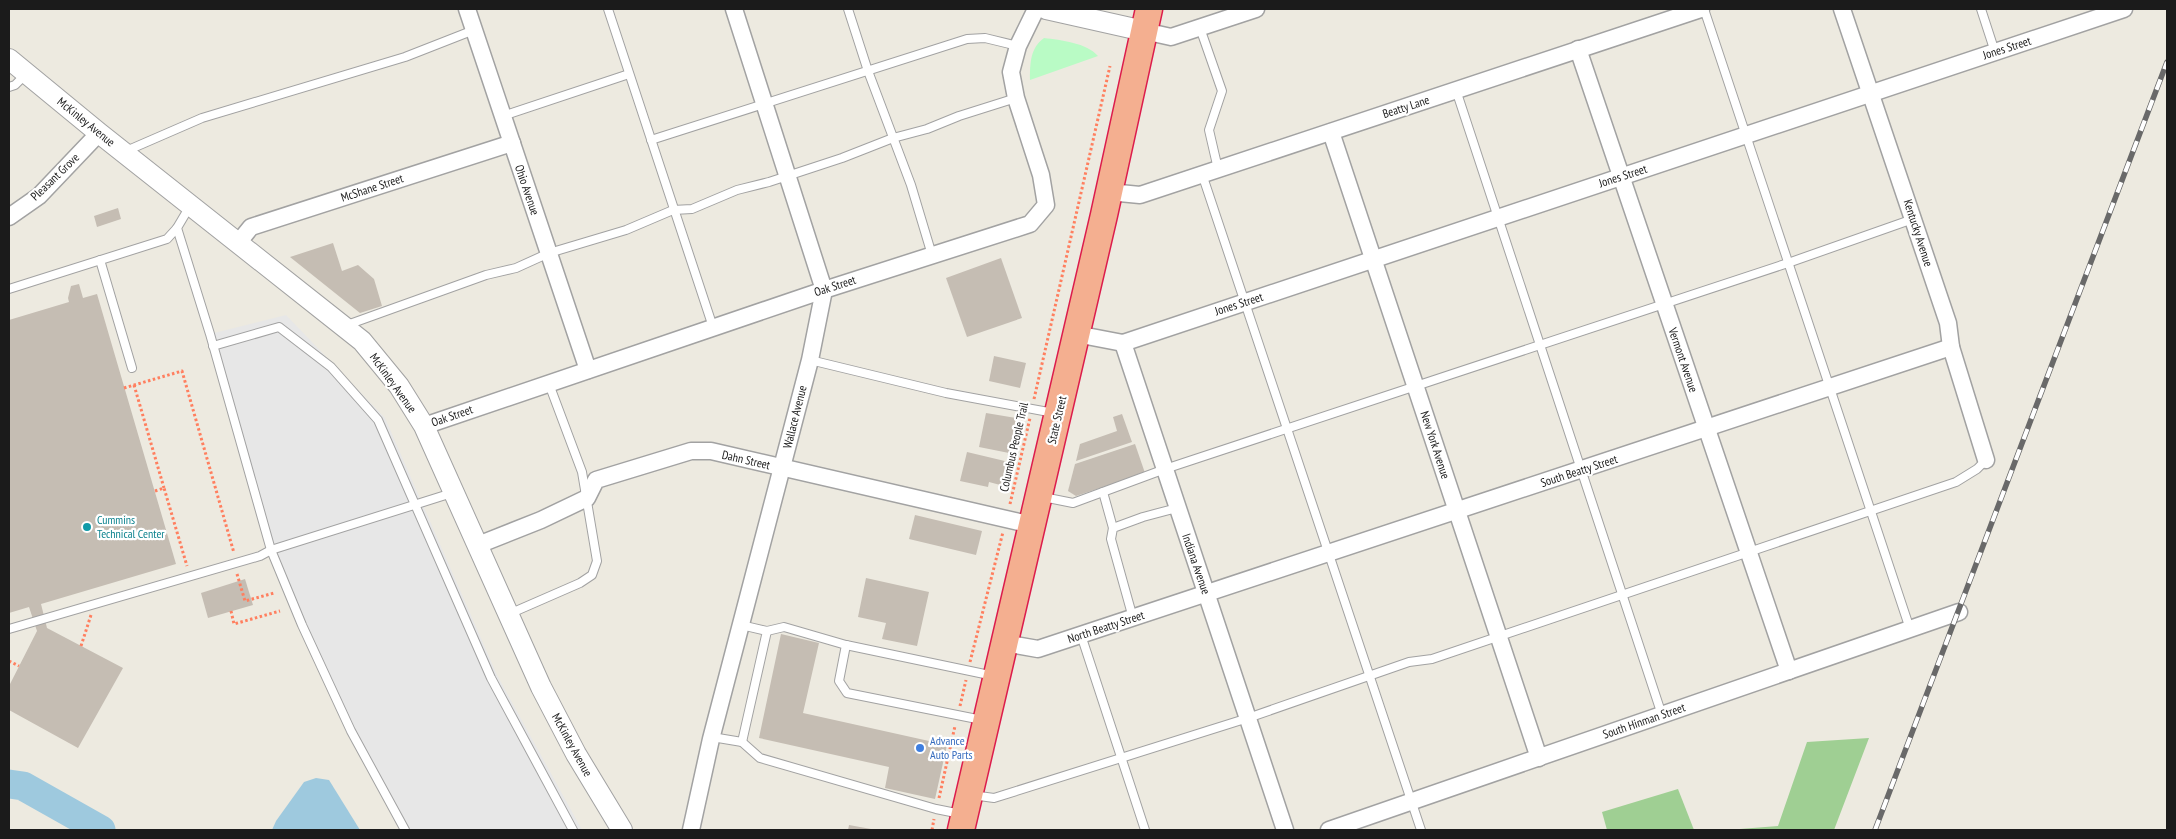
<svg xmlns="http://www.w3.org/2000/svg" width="2176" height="839" font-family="'PT Sans Narrow',sans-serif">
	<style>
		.forest { fill: #9fcf93 }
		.park { fill: #b9fbc5 }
		.parking { fill: #e7e7e7 }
		.water { fill: #9ec9de }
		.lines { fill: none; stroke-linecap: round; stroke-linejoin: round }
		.river { stroke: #9ec9de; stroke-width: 29 }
		.building { fill: #c5bdb3 }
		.service-casing { stroke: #a2a2a2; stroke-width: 10 }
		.minor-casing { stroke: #a2a2a2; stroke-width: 19 }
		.tertiary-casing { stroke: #a2a2a2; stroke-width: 22 }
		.trunk-casing { stroke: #dc1c4c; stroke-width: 29 }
		.path { stroke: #ff7f5f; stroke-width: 3; stroke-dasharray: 2.5 2.5; stroke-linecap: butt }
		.service { stroke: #fff; stroke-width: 8 }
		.minor { stroke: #fff; stroke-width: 16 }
		.tertiary { stroke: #fff; stroke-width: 20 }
		.trunk { stroke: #f4af90; stroke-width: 26 }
		.rail-casing { stroke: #696969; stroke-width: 5.5 }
		.rail { stroke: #fff; stroke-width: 4; stroke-dasharray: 11; stroke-linecap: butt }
		.culture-dot { fill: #0f9aa8; stroke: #fff; stroke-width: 2 }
		.shop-dot { fill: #3f7fe0; stroke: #fff; stroke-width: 2 }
		.labels { text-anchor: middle; stroke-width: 4.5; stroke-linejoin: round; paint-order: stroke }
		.street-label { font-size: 12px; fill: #1b1b1b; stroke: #fff }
		.culture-label { font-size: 12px; fill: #0d838f; stroke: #fff; text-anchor: start }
		.shop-label { font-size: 12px; fill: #366cbe; stroke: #fff; text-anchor: start }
	</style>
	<rect width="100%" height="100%" fill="#edeae0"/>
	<g class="forest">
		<polygon points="1869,738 1834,830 1727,830 1778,826 1807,742"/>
		<polygon points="1678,789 1694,830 1607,830 1602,812"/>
	</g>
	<path class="park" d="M1044 38C1061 40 1087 43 1098 56L1030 80C1030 64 1030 48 1044 38Z"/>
	<polygon class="parking" points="286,315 385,418 497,675 582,830 405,830 374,775 271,550 210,334"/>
	<polygon class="water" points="316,778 329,780 360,830 272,830 276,821 304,782"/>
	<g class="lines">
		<polyline class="river" points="9,784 23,786 101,830"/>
	</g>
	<g class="building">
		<polygon points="118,208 121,219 97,227 94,216"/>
		<polygon points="333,243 342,271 358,265 374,279 382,306 360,313 290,257"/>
		<polygon points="1001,258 1022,318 967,337 946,278"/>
		<polygon points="79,284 83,298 97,294 176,564 41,604 47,628 123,668 78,748 9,710 9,686 37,631 29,607 9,613 9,320 69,302 68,298 71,286"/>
		<polygon points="994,356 1026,363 1020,388 989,381"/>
		<polygon points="986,413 1016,418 1009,453 979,447"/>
		<polygon points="1122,414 1132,442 1076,461 1080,444 1117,431 1113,417"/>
		<polygon points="1135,444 1145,473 1076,496 1068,491 1075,464"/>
		<polygon points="967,452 1009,462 1004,486 989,482 988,487 960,481"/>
		<polygon points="915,515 982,531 976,555 909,539"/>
		<polygon points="866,578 929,592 917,646 882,639 886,623 858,617"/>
		<polygon points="245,579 253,605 208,618 201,593"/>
		<polygon points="781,634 819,643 803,713 947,745 935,799 885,788 889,767 759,738"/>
		<polygon points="849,825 871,829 871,830 848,830"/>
	</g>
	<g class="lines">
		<defs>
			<g id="service">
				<polyline points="608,9 713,327"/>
				<polyline points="848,9 868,71 911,185 932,255"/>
				<polyline points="1704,9 1910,629"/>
				<polyline points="1981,9 1995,52"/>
				<polyline points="1200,28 1222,91 1209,130 1218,169"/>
				<polyline points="9,87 15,85 26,74"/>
				<polyline points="1456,90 1662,715"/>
				<polyline points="503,116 629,74"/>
				<polyline points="651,140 967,39 985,38 1018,46"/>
				<polyline points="126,151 202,118 405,57 474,30"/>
				<polyline points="1202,174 1421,830"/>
				<polyline points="190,206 177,228 210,334 271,550 302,625 351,731 405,830"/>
				<polyline points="100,260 132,368"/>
				<polyline points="9,289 167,239 177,228"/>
				<polyline points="347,325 486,275 516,268 549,253 626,230 673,210 692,209 737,190 769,182 842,158 893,138 927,129 959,116 1016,98"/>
				<polyline points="213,346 279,327 331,367 378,420 491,678 573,830"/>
				<polyline points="810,360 946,393 1054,413"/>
				<polyline points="1103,492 1113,528"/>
				<polyline points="1043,497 1073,503 1165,469 1788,263 1913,219"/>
				<polyline points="509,614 580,583 592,575 597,561 582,472 549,384"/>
				<polyline points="1133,618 1111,539 1113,528 1143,517 1177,508"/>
				<polyline points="741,625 767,631 742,742"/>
				<polyline points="9,629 260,556 271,550 452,493"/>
				<polyline points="767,631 784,627 846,645 994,676"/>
				<polyline points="1081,635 1145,830"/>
				<polyline points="846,645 839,681 847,693 982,720"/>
				<polyline points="712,737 742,742 760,758 936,809 961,814"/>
				<polyline points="972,795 994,798 1248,718 1409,662 1432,659 1956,482 1977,469 1986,460"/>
			</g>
			<g id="minor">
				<polyline points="467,9 588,370"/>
				<polyline points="1842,9 1948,323 1951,347 1986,460"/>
				<polyline points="1144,31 1171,37 1256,9"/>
				<polyline points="1578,49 1789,671"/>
				<polyline points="1331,132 1539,758"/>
				<polyline points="1109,192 1140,195 1701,9"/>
				<polyline points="9,217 39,196 99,133"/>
				<polyline points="238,243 251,227 512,143"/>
				<polyline points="1076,334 1123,343 2124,9"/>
				<polyline points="1123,343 1285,830"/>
				<polyline points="424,426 824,290 1030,224 1046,205 1041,175 1016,98 1011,72 1018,46 1036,9"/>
				<polyline points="478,545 541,520 587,498 596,480 691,451 711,451 1032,525"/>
				<polyline points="1004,643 1038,649 1951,347"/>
				<polyline points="691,830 711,739 810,360 824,290 734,9"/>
				<polyline points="1329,830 1959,612"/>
			</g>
			<g id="tertiary">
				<polyline points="1046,9 1144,31"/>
				<polyline points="9,59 99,133 362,341 399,386 424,426 541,687 576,754 622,830"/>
			</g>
			<polyline id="trunk" points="961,830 1104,215 1149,9"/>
		</defs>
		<use href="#service" class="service-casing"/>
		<use href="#minor" class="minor-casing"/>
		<use href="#tertiary" class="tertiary-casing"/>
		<use href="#trunk" class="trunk-casing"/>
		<g class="path">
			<polyline points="134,385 164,488"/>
			<polyline points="124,388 182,371 234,553"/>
			<polyline points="1034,399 1110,66"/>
			<polyline points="155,491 164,488 187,566"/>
			<polyline points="1010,504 1030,418"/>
			<polyline points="237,574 245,601 274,593"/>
			<polyline points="231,611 234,624 280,611"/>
			<polyline points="81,646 91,615"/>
			<polyline points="9,661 19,666"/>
			<polyline points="970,662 1003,532"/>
			<polyline points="960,706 966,680"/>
			<polyline points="939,798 955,726"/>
			<polyline points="932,830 934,819"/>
		</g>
		<use href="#service" class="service"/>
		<use href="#minor" class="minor"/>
		<use href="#tertiary" class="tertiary"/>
		<use href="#trunk" class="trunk"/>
		<defs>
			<polyline id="rail" points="1875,830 2167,62"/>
		</defs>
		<use href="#rail" class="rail-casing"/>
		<use href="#rail" class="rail"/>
	</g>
	<circle class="culture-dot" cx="87" cy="527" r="5"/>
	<circle class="shop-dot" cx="920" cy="748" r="5"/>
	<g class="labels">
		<g class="street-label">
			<text transform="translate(2007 48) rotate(-18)" y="4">Jones Street</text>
			<text transform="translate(1406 107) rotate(-18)" y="4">Beatty Lane</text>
			<text transform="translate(86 122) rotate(39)" y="4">McKinley Avenue</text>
			<text transform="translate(1623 176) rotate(-18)" y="4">Jones Street</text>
			<text transform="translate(55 177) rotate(-44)" y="4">Pleasant Grove</text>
			<text transform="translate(372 188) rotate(-18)" y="4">McShane Street</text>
			<text transform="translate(527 190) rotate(71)" y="4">Ohio Avenue</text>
			<text transform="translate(1918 233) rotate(72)" y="4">Kentucky Avenue</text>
			<text transform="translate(835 286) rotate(-18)" y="4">Oak Street</text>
			<text transform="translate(1239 304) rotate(-18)" y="4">Jones Street</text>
			<text transform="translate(1683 360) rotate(71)" y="4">Vermont Avenue</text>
			<text transform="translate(393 383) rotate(54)" y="4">McKinley Avenue</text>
			<text transform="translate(452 416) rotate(-19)" y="4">Oak Street</text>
			<text transform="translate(795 417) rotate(-76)" y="4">Wallace Avenue</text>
			<text transform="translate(1057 420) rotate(-77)" y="4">State Street</text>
			<text transform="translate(1435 445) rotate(72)" y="4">New York Avenue</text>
			<text transform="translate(1014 447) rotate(-77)" y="4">Columbus People Trail</text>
			<text transform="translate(746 460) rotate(13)" y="4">Dahn Street</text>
			<text transform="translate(1579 471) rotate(-18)" y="4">South Beatty Street</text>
			<text transform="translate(1196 564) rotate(71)" y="4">Indiana Avenue</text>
			<text transform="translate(1106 627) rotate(-18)" y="4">North Beatty Street</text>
			<text transform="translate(1644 721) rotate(-19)" y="4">South Hinman Street</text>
			<text transform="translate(572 745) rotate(61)" y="4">McKinley Avenue</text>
		</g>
		<g class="culture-label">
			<text x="97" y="524">Cummins<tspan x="97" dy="14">Technical Center</tspan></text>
		</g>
		<g class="shop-label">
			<text x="930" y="745">Advance<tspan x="930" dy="14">Auto Parts</tspan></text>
		</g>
	</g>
	<rect width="2176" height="839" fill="none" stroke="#1b1b1b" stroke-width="20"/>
</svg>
